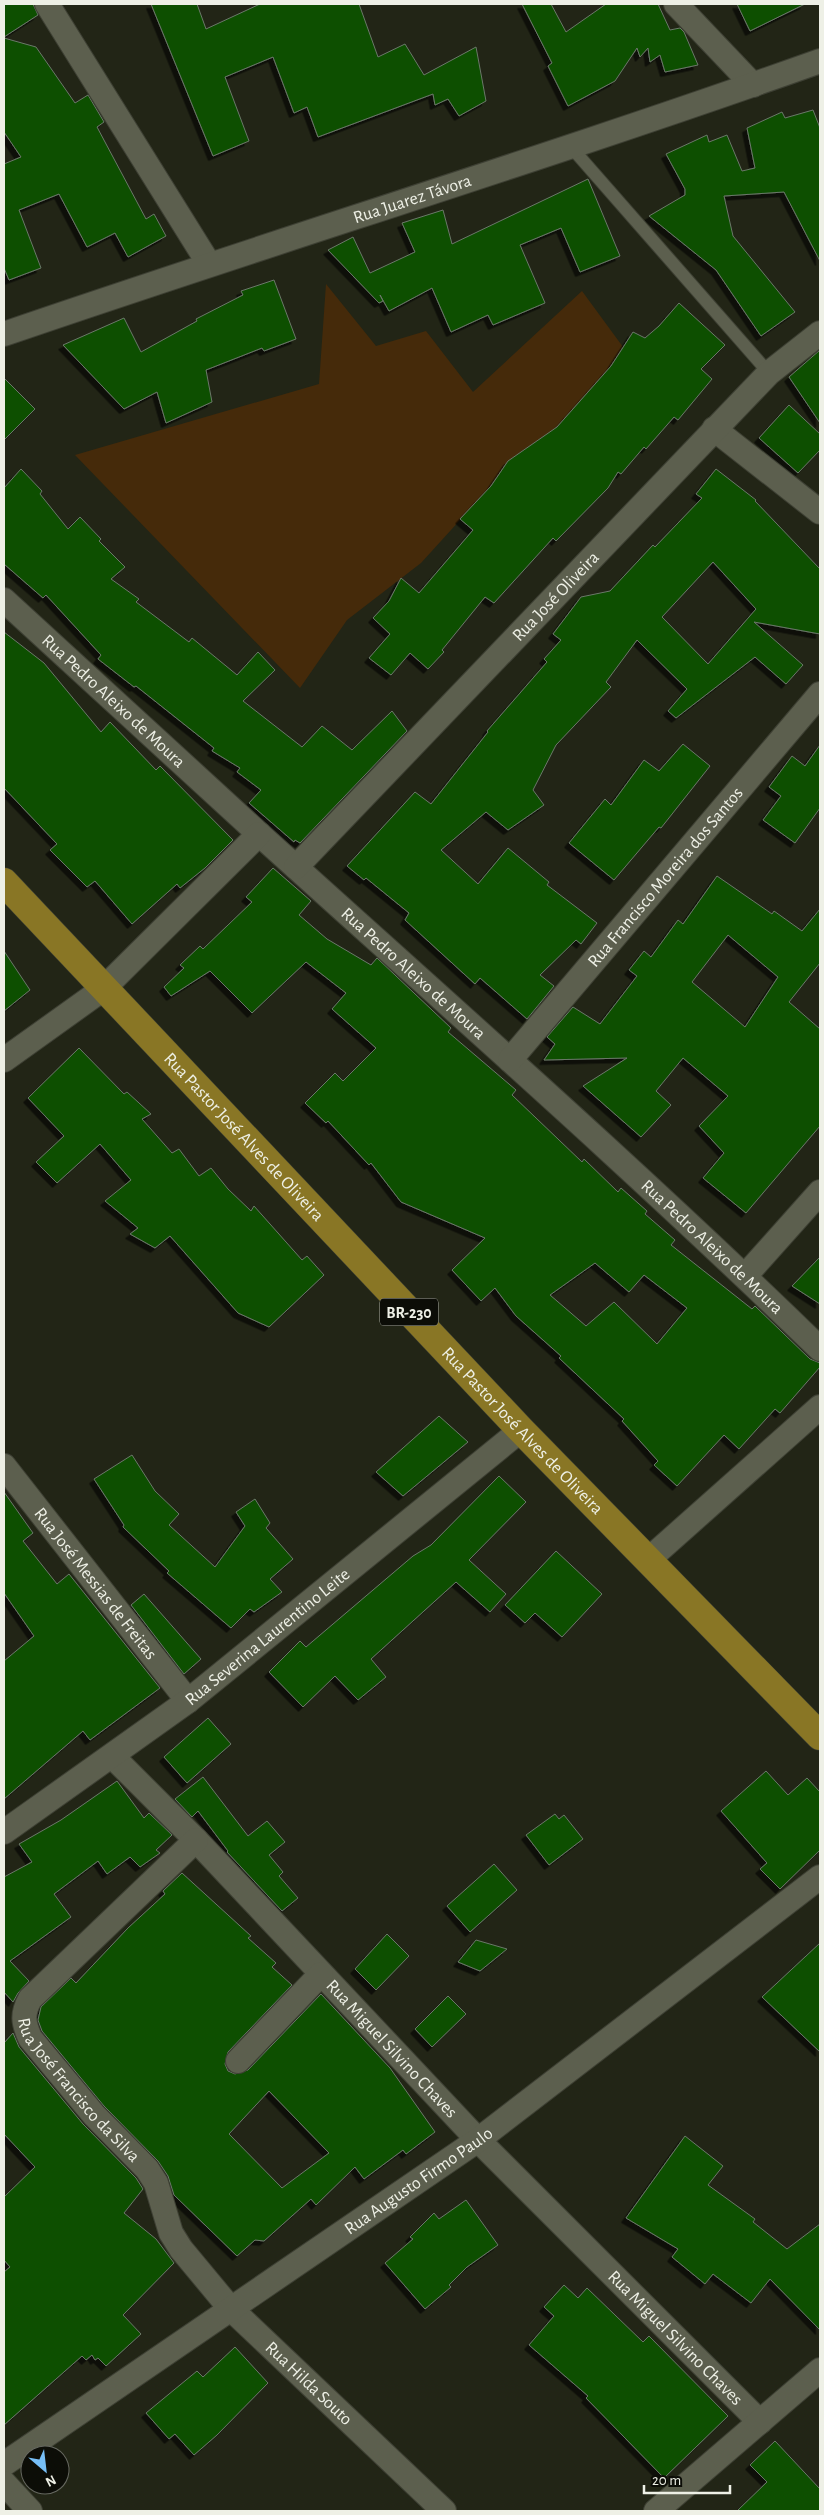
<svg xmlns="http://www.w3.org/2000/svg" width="824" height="2515" font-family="'Alegreya Sans',sans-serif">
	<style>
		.green { fill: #452a0a }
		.building { fill: #0c4f01; stroke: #6b7869; fill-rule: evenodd; filter: url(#shadow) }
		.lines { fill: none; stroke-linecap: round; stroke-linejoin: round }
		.service-casing { stroke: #3e4034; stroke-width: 14 }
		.minor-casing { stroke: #3e4034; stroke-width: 26 }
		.primary-casing { stroke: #3e4034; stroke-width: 29 }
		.service { stroke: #5c5f4e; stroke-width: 12 }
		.minor { stroke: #5c5f4e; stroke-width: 24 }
		.primary { stroke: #897625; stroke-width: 28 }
		.labels { text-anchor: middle; stroke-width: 4; stroke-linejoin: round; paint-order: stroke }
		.shield { fill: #0c0d07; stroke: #aaaca3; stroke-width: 1 }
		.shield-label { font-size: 16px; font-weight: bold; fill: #eef0e6 }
		.street-label { font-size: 18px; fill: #eef0e6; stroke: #0c0d07 }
	</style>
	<defs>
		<filter id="shadow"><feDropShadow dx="-4.5" dy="4.5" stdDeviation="0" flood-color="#0009"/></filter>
	</defs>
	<rect width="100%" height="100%" fill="#222516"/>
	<polygon class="green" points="326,284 376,346 426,331 473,392 582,291 623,347 611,366 557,427 515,456 491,486 421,563 347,620 300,688 75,455 319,384"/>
	<g class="building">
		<polygon points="4,4 33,4 38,15 4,37"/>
		<polygon points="151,4 197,4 206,29 260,4 359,4 378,57 405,44 424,75 476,47 486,101 459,116 448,99 435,105 433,94 318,137 307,107 294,113 273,57 225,77 249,141 213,156"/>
		<polygon points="522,4 551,4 566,32 606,4 658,4 670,30 680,28 684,32 698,65 665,72 660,55 650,62 648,48 640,57 637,48 615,81 568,106 548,66 552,63"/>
		<polygon points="737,4 805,4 750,31"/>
		<polygon points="4,38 36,47 75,103 88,95 104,122 97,127 146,219 154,214 166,236 128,257 115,233 87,247 59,194 19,210 41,268 9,280 4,268 4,164 21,157 4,132"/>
		<polygon points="813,110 820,128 820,261 784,192 724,196 733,236 795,312 761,336 716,270 649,216 685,195 685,189 666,154 707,135 709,142 727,135 742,171 755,168 747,128 782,112 785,118"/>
		<polygon points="588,179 620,256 580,272 561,228 520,245 545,303 493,325 488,315 451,332 432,288 389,311 380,295 383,301 379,303 328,250 353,237 370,273 415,252 402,223 443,210 452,244"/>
		<polygon points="274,280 296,339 264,351 262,348 206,370 212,402 166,423 157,392 124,409 63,345 124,318 141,352 197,321 196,319 243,295 241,291"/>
		<polygon points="679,303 725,345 701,369 712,379 678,420 674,417 646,449 644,447 621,474 618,472 608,488 556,541 553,538 494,603 485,597 442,650 444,652 428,669 410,653 391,675 369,658 390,634 373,618 389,601 401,578 419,593 473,530 460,519 491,486 508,461 557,427 611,366 633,332 645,338 659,326"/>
		<polygon points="820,350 820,423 789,377"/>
		<polygon points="4,378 35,409 4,440"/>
		<polygon points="789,405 820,434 820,450 798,473 759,438"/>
		<polygon points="21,469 42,491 40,494 68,529 80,517 101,539 99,541 125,567 111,579 139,599 136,602 189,642 192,638 237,675 258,652 275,670 243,701 302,747 322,726 352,750 392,711 407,731 300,843 295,840 294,842 249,803 261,790 237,772 240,768 212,751 214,748 136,686 134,687 98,659 101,655 46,595 43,598 4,564 4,488"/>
		<path d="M716 469 756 500 755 501 820 569V634L754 622 803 665 786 684 755 657 676 718 668 711 687 689 637 640 606 682 611 687 556 745 533 790 544 805 508 830 486 812 441 850 478 884 508 848 549 882 547 885 597 923 581 944 576 940 540 975 554 986 527 1019 480 978 475 984 405 920 409 913 366 878 364 880 347 866 415 792 431 804 488 732 487 731 547 662 544 659 561 640 553 634 581 597 610 591 653 545 655 547 702 498 696 494ZM713 562 756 609 708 664 662 617Z"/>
		<polygon points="4,632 44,663 101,732 110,722 156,770 160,766 233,840 205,868 180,888 177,884 132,924 95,881 87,887 50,850 57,844 4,788"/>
		<polygon points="683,744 710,766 661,828 659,827 614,880 569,843 605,799 611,805 644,760 659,771"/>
		<polygon points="820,745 820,808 795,843 763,820 781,796 769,787 792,756 805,766"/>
		<path d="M273 868 311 901 299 915 327 939 371 965 377 958 451 1028 448 1032 516 1090 512 1095 582 1162 584 1159 618 1192 621 1188 647 1211 645 1214 675 1240 671 1245 752 1309 755 1306 810 1359 820 1363V1367L780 1413 775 1409 739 1449 724 1435 677 1486 654 1465 658 1461 622 1421 624 1419 559 1358 561 1356 516 1316 495 1288 481 1301 452 1270 485 1238 401 1202 371 1163 369 1165 328 1121 326 1123 305 1103 335 1073 343 1081 376 1048 332 1009 346 993 306 962 252 1013 210 971 171 996 164 987 184 968 180 965 200 946 203 949 252 902 246 897ZM595 1263 629 1292 644 1275 687 1308 657 1344 614 1302 586 1326 550 1295Z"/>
		<path d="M717 876 772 914 774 911 802 931 820 909V963L789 1002 820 1029V1126L746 1213 703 1178 724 1153 699 1126 728 1096 683 1058 656 1091 671 1105 641 1137 583 1086 627 1058 544 1060 555 1044 547 1037 573 1007 600 1024 637 976 629 970 644 951 651 957 678 920 683 924ZM728 935 778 977 745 1027 692 982Z"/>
		<polygon points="4,951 30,990 4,1011"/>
		<polygon points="79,1048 124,1094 127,1092 151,1114 142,1119 172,1153 179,1149 199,1176 211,1168 228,1189 251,1211 254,1206 302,1260 307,1256 324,1275 269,1327 238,1313 170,1236 155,1248 130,1234 138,1228 105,1201 131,1180 100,1144 57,1183 36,1162 64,1136 28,1098"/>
		<polygon points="820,1257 820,1304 792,1286"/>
		<polygon points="439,1416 468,1442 403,1496 376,1472"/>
		<polygon points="132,1455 155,1491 179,1514 169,1525 215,1567 245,1526 236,1512 255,1499 270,1523 266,1528 293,1559 270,1579 282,1592 254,1612 250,1609 231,1628 167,1573 169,1571 123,1527 124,1525 94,1479"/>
		<polygon points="499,1476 526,1502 469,1560 506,1594 490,1612 456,1582 371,1659 386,1677 358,1700 335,1676 303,1707 269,1672 300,1641 306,1647 413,1556 431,1545"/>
		<polygon points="4,1492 33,1533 23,1541 57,1584 69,1574 160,1688 90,1740 83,1731 4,1799 4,1661 34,1636 4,1593"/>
		<polygon points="556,1551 602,1594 562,1637 535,1613 525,1623 505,1605"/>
		<polygon points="144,1594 201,1659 184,1674 131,1605"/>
		<polygon points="208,1718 231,1744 187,1783 164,1757"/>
		<polygon points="766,1771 788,1795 807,1778 820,1792 820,1850 780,1889 760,1869 767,1863 721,1811"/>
		<polygon points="203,1777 248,1836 267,1821 285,1842 269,1855 283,1872 279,1876 298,1898 282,1911 227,1852 228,1851 198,1811 192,1817 175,1799"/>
		<polygon points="117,1781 144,1818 149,1813 172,1835 156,1850 160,1853 140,1867 130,1857 107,1874 98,1861 54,1894 71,1917 10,1961 29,1981 18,1993 13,2002 4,1992 4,1877 32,1862 19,1844 61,1820"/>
		<polygon points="555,1814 559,1819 564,1815 583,1839 549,1865 526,1835"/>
		<polygon points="494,1864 517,1890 470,1932 447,1906"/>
		<path d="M182 1873 251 1936 248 1938 276 1963 272 1967 292 1985 228 2052 225 2064 228 2071 235 2074 248 2070 321 1994 390 2068 435 2132 406 2154 403 2150 364 2179 355 2167 316 2205 311 2199 264 2241 255 2240 237 2256 174 2195 168 2176 158 2161 104 2106 42 2031 38 2020 41 2007 71 1978 76 1983 128 1928 165 1894 163 1891ZM269 2091 329 2153 282 2188 229 2134Z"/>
		<polygon points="387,1934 409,1956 376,1990 355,1969"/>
		<polygon points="476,1940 507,1949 480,1971 458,1962"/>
		<polygon points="820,1943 820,2052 762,1997"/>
		<polygon points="448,1996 466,2014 432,2047 415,2029"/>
		<polygon points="13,2033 19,2047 83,2124 136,2178 143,2189 124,2213 156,2239 174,2263 123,2315 141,2334 106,2366 98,2358 95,2360 92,2355 86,2360 82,2356 4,2425 4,2272 10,2267 4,2260 4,2197 35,2167 4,2134 4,2043"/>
		<polygon points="685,2136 723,2166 708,2185 755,2219 753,2222 787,2249 820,2224 820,2330 770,2279 751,2303 713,2274 705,2284 672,2257 678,2249 626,2218"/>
		<polygon points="466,2200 498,2245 467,2267 449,2285 451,2287 425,2309 385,2263 413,2239 410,2237 434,2213 439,2219"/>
		<polygon points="564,2285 578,2298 587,2288 643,2342 649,2336 728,2416 664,2478 586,2398 588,2396 529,2345 554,2316 544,2307"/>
		<polygon points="235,2347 268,2383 217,2435 194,2455 175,2434 169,2439 146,2413 197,2371 203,2377"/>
		<polygon points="775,2441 820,2489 820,2511 737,2511 767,2482 750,2465"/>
	</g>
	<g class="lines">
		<defs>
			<polyline id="service" points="571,147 769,373"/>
			<g id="minor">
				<polyline points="47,4 209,264"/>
				<polyline points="676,4 753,85"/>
				<path id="s1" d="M4 334C275 241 550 157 820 61"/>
				<polyline points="714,429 820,512"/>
				<path id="s2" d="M4 600C89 677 173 756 258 833 447 1004 638 1172 820 1349"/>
				<path id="s3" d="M296 867 769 373 820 333"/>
				<polyline points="4,1060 103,989 259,834"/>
				<path id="s4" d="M510 1060 820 694"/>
				<polyline points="745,1276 820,1192"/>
				<path id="s5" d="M4 1466 188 1701"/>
				<polyline points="648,1560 820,1407"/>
				<path id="s6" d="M112 1756 196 1840 478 2140 760 2422"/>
				<path id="s7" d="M4 1832 188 1701 521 1430"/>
				<path id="s8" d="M196 1840 30 1999C22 2014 23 2022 30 2038L94 2115 147 2169 156 2183 171 2233 181 2249 230 2308 444 2511"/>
				<polyline points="238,2061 321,1974"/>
				<path id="s9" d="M4 2464 478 2140 820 1877"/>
				<polyline points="4,2483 30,2511"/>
				<polyline points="656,2511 820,2370"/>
			</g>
			<g id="primary">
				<path id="s10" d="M4 882 521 1430 820 1736"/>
			</g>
		</defs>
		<use href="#service" class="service-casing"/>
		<use href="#minor" class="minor-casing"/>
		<use href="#primary" class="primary-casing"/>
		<use href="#service" class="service"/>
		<use href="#minor" class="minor"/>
		<use href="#primary" class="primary"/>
	</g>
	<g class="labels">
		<rect class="shield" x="380" y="1298.5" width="58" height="27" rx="4"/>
		<g class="shield-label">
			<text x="409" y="1318">BR-230</text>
		</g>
		<g class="street-label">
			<text dy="6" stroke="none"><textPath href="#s1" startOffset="430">Rua Juarez Távora</textPath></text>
			<text dy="6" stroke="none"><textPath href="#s3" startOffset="375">Rua José Oliveira</textPath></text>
			<text dy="6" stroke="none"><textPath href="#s2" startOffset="149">Rua Pedro Aleixo de Moura</textPath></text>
			<text dy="6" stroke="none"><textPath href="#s4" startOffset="240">Rua Francisco Moreira dos Santos</textPath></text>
			<text dy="6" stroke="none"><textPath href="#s2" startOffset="554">Rua Pedro Aleixo de Moura</textPath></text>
			<text dy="6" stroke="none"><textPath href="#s10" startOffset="350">Rua Pastor José Alves de Oliveira</textPath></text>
			<text dy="6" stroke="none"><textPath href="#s2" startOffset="959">Rua Pedro Aleixo de Moura</textPath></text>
			<text dy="6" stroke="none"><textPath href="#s10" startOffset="755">Rua Pastor José Alves de Oliveira</textPath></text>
			<text dy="6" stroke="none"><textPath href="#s5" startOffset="149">Rua José Messias de Freitas</textPath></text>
			<text dy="6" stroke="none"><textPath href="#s7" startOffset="328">Rua Severina Laurentino Leite</textPath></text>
			<text dy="6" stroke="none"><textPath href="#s6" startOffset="405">Rua Miguel Silvino Chaves</textPath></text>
			<text dy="6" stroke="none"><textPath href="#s8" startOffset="341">Rua José Francisco da Silva</textPath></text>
			<text dy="6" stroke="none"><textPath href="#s9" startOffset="502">Rua Augusto Firmo Paulo</textPath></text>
			<text dy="6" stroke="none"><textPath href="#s6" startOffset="810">Rua Miguel Silvino Chaves</textPath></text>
			<text dy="6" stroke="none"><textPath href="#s8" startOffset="720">Rua Hilda Souto</textPath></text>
		</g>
	</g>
	<rect width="824" height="2515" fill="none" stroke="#eef0e6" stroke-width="10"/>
	<g transform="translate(45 2470) rotate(152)"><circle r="24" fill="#0c0d07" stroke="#666860"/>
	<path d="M0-4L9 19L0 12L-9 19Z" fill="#77bff7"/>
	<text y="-8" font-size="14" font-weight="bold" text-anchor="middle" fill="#eef0e6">N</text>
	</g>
	<path d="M644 2485v8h86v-8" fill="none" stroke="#eef0e6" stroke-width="2.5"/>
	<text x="652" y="2485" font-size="15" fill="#eef0e6" stroke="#0c0d07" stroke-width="4" paint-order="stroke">20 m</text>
</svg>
